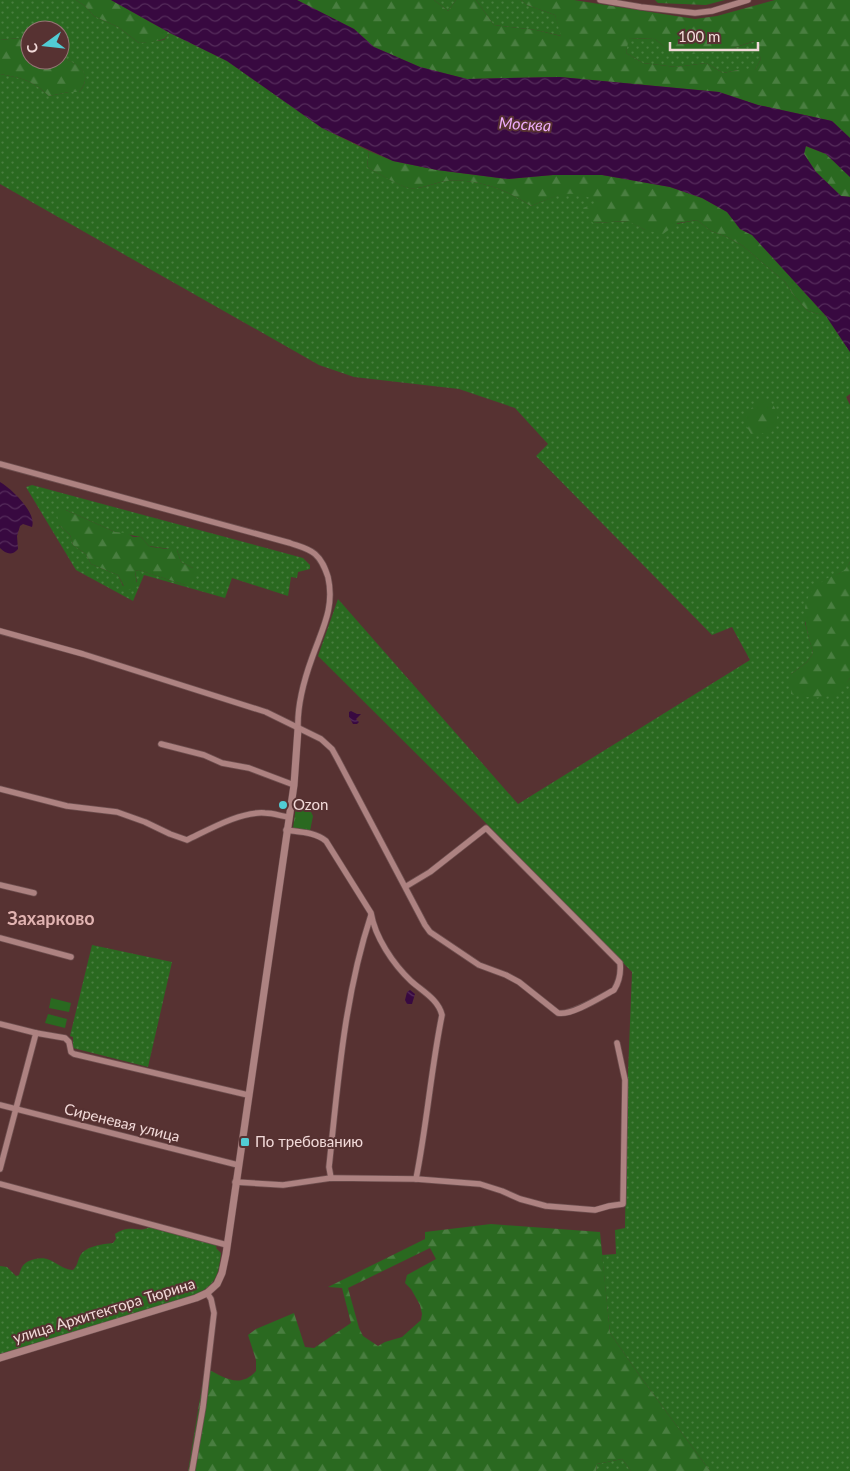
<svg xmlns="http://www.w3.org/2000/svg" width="850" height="1471" font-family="Lato,sans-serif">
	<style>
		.grass { fill: url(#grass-dots); fill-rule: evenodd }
		.forest { fill: url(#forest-firs); fill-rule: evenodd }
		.park { fill: url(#park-tufts) }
		.pitch { fill: #2a6920 }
		.water { fill: url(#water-waves) }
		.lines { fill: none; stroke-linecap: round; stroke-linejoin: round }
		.minor-casing { stroke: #6e4f4f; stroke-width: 7 }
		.tertiary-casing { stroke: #6e4f4f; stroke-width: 8 }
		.minor { stroke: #ad8281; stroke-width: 5.5 }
		.tertiary { stroke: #ad8281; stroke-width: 7 }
		.poi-dot { fill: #51ccd4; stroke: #573232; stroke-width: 2 }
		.labels { text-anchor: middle; stroke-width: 4; stroke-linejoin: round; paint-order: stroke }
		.poi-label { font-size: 15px; fill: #f2dad9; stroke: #573232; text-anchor: start }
		.street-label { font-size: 15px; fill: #f2dad9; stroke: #573232 }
		.water-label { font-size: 16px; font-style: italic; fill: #efadfc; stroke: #573232 }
		.quarter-label { font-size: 18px; font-weight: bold; fill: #e1b3b1; stroke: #573232 }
	</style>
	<defs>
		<pattern id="grass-dots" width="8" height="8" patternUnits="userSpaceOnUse" patternTransform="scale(1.25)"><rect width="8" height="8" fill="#2a6920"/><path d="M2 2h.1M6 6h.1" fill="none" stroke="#497e40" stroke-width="1.8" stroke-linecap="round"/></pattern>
		<pattern id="forest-firs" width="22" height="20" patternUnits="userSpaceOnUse" patternTransform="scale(1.25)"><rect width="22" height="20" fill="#2a6920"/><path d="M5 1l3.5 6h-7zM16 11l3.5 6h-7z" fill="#497e40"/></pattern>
		<pattern id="park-tufts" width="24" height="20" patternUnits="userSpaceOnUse" patternTransform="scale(1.25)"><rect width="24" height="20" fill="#2a6920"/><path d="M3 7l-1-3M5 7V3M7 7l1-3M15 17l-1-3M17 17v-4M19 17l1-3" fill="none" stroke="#497e40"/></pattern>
		<pattern id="water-waves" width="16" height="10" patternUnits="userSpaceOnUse" patternTransform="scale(1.25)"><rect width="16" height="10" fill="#380940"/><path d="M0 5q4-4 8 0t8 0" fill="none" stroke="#552c5b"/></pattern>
	</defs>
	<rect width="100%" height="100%" fill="#573232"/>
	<g class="grass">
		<path d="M0 0H76L85 6 94 16 118 27 139 43 164 40 170 33 227 61 322 128 369 151 367 167C376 172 402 187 409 188 422 190 435 182 447 181 476 178 508 190 531 206 562 194 568 186 600 202L593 223 629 221 645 230 697 220 711 231 727 237 743 246 785 282 795 297 808 311 826 316 850 352V394L846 397 850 405V562L845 571 825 580 805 623 813 653 807 662 791 674 821 696C836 695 841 689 850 678V1471H710L640 1376 610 1333 602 1255 616 1254 615 1230 625 1228 627 1099 632 972 480 817 318 656 338 599 518 804 750 660 732 627 712 635 536 456 548 444 515 408 459 389 354 377 319 365 0 184V74C22 78 32 80 49 96L69 92H79C95 74 77 63 60 57V30H30V41L19 38 0 40Z"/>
		<polygon points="434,0 456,0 448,11"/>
		<polygon points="476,0 521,0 527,5 555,15 562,36 536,30 494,25"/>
		<polygon points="628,38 655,39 667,49 725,51 755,41 761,59 755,70 738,70 723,73 706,63 676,67 643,63 626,53"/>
		<path d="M32 485 303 558 310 565V569L298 572 297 578 291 577 288 596 232 578 225 598 144 575 133 601 76 570 26 487ZM66 510 115 532 141 537 149 546 177 550 181 562 193 568 185 585 139 570 135 571 137 582 123 586 118 575 91 564 86 554 73 545 70 535 59 525Z"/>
		<polygon points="92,945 172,962 148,1067 73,1048 73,1037 70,1036"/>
		<path d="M150 1227 217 1245 216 1248 221 1253C218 1279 215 1286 190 1297L0 1354V1266L7 1267 16 1276 19 1275C22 1265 24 1262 35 1259 53 1255 57 1269 73 1270 78 1265 77 1262 80 1256 85 1246 103 1244 113 1243L116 1239 115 1234C132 1223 136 1234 150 1227Z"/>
		<polygon points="622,1459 631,1471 596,1471 597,1464"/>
	</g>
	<g class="forest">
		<polygon points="76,0 111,0 170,33 164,39 152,42 139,43 118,27 94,16 85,6"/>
		<path d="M297 0H434L448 11 456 0H476L494 25 536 30 561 36 555 15 527 5 521 0H574L695 19 717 16 775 0H850V138L832 121 758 105 719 92 560 77 467 79 420 67 374 47 354 29ZM629 38 655 39 667 49 691 54 725 51 754 41 761 59 755 70H738L723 73 706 63 676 67 643 63 626 53Z"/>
		<polygon points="655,0 725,0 706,5 658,3"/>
		<path d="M19 38 30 41V60H60V57C78 63 95 74 79 92H69L49 96C32 80 22 78 0 74V40Z"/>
		<polygon points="805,146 826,154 850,177 850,197 841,196 816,172 804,154"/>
		<path d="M369 151 393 161 437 170 507 179 553 175H602L670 187 702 198 727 212 740 229 752 235 826 316 808 311 795 297 785 282 743 246 727 237 711 231 697 220 678 223 663 234 645 230 628 221 593 223 583 208 599 202C569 187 560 195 531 206 508 190 476 178 447 181 435 182 421 190 409 188 401 187 376 172 367 167Z"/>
		<path d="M759 399 769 400C779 410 780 422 771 433L751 434C740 417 748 413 759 399Z"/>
		<polygon points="66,510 115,532 127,533 133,537 141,537 149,546 152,547 167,549 174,548 177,550 181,562 193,568 196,576 191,583 185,585 139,570 135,571 137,586 129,590 126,590 118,575 91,564 86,554 73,545 70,535 59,525 57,514 59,511"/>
		<path d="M850 562V678C847 682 844 688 840 691 828 700 804 698 791 694V674L807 662 813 653C806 625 794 598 826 579 839 572 842 576 850 562Z"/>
		<path d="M491 1224 600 1232 610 1333 640 1376 710 1471H631L622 1459 597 1464 596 1471H188L205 1368C223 1376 239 1390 256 1371V1360L248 1335 256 1329 294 1313 305 1347 314 1348 351 1323 342 1288 328 1287 425 1239V1232ZM430 1248 436 1259 407 1275 405 1283 411 1289 420 1305 422 1314 421 1320 402 1337 385 1342 378 1346 363 1336 359 1328 348 1288Z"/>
	</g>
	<polygon class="park" points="296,807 310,810 313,816 310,831 293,828"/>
	<g class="pitch">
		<polygon points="51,998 71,1003 69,1012 49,1008"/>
		<polygon points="48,1014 67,1019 65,1028 45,1023"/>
	</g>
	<g class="water">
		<polygon points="111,0 297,0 354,29 374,47 420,67 467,79 560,77 719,92 758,105 832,121 850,138 850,177 826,154 806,146 804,154 816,172 841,196 850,197 850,352 826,316 752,235 740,229 727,212 702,198 670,187 602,175 553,175 507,179 437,170 393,161 322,128 227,61 170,33"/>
		<path d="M0 482C12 489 37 513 32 527L23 524 20 526 17 536 18 549C12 556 6 554 0 548Z"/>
		<polygon points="351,711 357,714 361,714 356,719 359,722 357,724 353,724 349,717 349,712"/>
		<polygon points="410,990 415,994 412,1004 407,1004 405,1000 407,992"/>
	</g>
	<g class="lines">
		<defs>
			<g id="minor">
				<polyline points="600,0 641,7 695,13 712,11 748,0"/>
				<path d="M0 464 290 543C298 546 308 548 315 554 322 560 325 568 328 577 335 608 322 629 312 658 304 680 297 705 298 729"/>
				<path d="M0 631 83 654 266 712 321 739 332 749 337 758 425 925 430 932 479 965 506 975 519 982 558 1013C571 1016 601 997 614 990 619 982 621 972 620 963L486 828 430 872 405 887"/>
				<polyline points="161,744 204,755 222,763 249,768 294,785"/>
				<path d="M0 789 67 806 117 812 145 822 170 834 187 840C208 830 241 811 265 813 273 813 281 816 288 817"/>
				<path d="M286 830C300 832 315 832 326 841L371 913C375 937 393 964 411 981 422 991 438 999 442 1015 431 1069 427 1124 416 1179"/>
				<polyline points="0,885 34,893"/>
				<polyline points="0,938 71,957"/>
				<polyline points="0,1024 36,1033 65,1038 69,1042 71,1052 74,1054 248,1095"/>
				<polyline points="0,1105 238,1165"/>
				<polyline points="0,1169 36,1033"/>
				<path d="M331 1178 329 1167C338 1083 344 997 371 915"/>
				<polyline points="235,1182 283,1185 331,1178 416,1179 480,1184 502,1191 520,1199 546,1206 595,1210 609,1206 623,1204 625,1080 617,1043"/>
				<polyline points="0,1184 227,1245"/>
				<polyline points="192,1471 203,1407 214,1313 211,1299 207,1293"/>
			</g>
			<polyline id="tertiary" points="0,1358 196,1298 207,1293 217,1284 222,1273 226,1254 294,785 298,729"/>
		</defs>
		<use href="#minor" class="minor-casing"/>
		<use href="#tertiary" class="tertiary-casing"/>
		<use href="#minor" class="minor"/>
		<use href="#tertiary" class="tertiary"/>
	</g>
	<g class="poi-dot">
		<circle cx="283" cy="805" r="5"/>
		<rect x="240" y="1137" width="10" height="10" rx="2.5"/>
	</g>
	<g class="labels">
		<g class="poi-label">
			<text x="293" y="810">Ozon</text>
			<text x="255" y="1147">По требованию</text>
		</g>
		<g class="street-label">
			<text transform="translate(122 1123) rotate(14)" y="5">Сиреневая улица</text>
			<text transform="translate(104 1311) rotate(-17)" y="5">улица Архитектора Тюрина</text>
		</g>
		<g class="water-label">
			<text transform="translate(525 124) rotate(3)" y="6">Москва</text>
		</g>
		<g class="quarter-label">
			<text x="51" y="925">Захарково</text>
		</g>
	</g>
	<g transform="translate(45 45) rotate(255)"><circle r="24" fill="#573232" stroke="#957575"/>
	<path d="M0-4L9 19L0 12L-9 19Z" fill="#51ccd4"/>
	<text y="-8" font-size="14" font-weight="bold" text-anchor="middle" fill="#f2dad9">С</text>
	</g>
	<path d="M670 42v8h88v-8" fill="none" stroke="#f2dad9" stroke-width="2.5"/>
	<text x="678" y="42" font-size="15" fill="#f2dad9" stroke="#573232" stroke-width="4" paint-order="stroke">100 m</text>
</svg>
